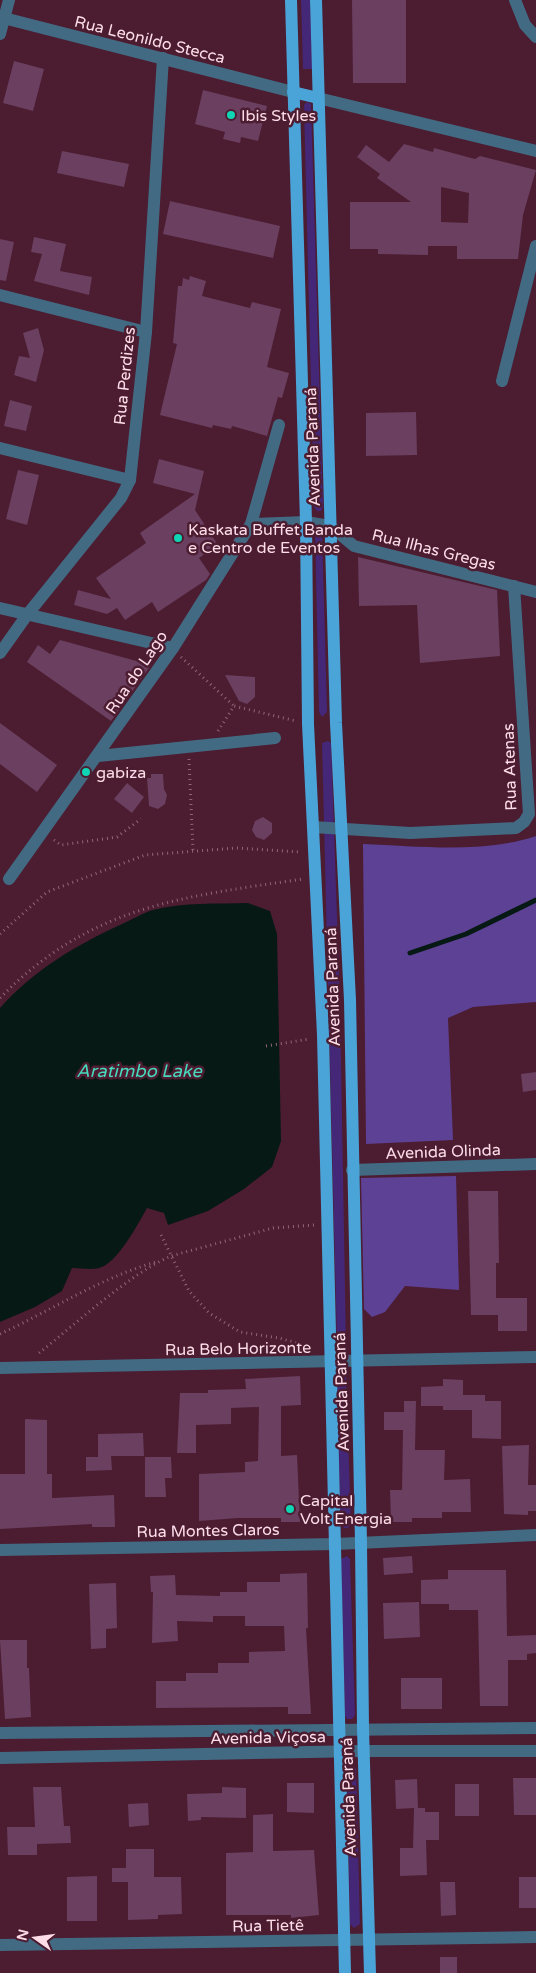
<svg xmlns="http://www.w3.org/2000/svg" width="536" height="1973" font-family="'Varela Round',sans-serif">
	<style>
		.green { fill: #442776 }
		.forest { fill: #5d4195 }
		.water { fill: #061914 }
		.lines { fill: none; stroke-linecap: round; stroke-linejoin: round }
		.stream { stroke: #061914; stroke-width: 5 }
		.building { fill: #6a3f5f; fill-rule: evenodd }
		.path { stroke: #906677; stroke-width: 3; stroke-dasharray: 1 4; stroke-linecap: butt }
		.minor { stroke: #426b83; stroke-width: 12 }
		.major { stroke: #4aa4d7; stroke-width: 12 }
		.poi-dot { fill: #10d5b4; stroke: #4c1c31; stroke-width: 2 }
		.labels { text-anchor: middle; stroke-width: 5; stroke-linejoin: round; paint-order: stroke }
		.street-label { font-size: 16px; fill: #fddde8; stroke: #4c1c31 }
		.poi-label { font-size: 16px; fill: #fddde8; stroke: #4c1c31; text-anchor: start }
		.water-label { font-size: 18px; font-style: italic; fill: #47d9bb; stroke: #4c1c31 }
	</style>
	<rect width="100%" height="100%" fill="#4c1c31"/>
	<g class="green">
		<polygon points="301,0 310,0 312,69 303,69"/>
		<polygon points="307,102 311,104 323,506 321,511 317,511 314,507 304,105"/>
		<polygon points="315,530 322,531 327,712 322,717 319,712"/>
		<polygon points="328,741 331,743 340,1005 346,1344 343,1348 337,1344 322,743"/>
		<polygon points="343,1373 346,1376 351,1523 348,1528 344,1528 341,1524 336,1377"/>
		<polygon points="347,1556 350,1559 355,1715 352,1719 347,1719 345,1716 341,1559"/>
		<polygon points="349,1765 356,1768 360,1924 354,1928 350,1924 347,1769"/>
	</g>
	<g class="forest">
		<path d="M536 836V1002L473 1007 448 1018 453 1140 366 1144 363 844C419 846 482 854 536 836Z"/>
		<polygon points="456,1176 459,1290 405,1286 385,1312 372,1317 364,1309 361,1178"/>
	</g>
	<path class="water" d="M248 903 270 911 277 934 281 1141 272 1167 244 1189 208 1211 168 1225 164 1213 147 1208C138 1224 117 1264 99 1268 91 1270 80 1268 72 1268L62 1291 35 1307 0 1322V1008C34 970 76 945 122 924 132 920 142 913 153 910 183 902 218 904 248 903Z"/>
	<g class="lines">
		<polyline class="stream" points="410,953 466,934 536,900"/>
	</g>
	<g class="building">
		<polygon points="352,0 406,0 406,83 353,83"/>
		<polygon points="14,61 44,69 33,111 3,103"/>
		<polygon points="203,90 267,106 258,141 241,137 240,143 223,139 225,132 195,124"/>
		<path d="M404 144 433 152 434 148 475 159 480 156 536 170 523 215 518 259H457V246H428V255L378 254V249H350V202H411L377 178 380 174 357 157 366 145 389 162ZM441 187 469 193 468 223 441 222Z"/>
		<polygon points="62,151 129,164 124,187 57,173"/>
		<polygon points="170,201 280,226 273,258 163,234"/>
		<polygon points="34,237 66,244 60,271 92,277 89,295 34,281 42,254 31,252"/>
		<polygon points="0,239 14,242 6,281 0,280"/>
		<polygon points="190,276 206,281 202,296 250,308 252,302 281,309 267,367 289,373 282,398 278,397 267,436 232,426 231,429 213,425 212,428 160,415 177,344 173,343 178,286 182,286 183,278 189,280"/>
		<polygon points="38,328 44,350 36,382 14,375 19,356 30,358 23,333"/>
		<polygon points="10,400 32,406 26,431 4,426"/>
		<polygon points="416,412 417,455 366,456 366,413"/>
		<polygon points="159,459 204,471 195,510 218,545 199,558 210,574 206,580 158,612 152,602 125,620 117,608 107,614 74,605 78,590 111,599 96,578 146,543 140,533 195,494 153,483"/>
		<polygon points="18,470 39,475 27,525 6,519"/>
		<polygon points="358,557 497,590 500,656 420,663 417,605 359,606"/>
		<polygon points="60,640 151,665 111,721 27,662 38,645 50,654"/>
		<polygon points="225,675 255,677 255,697 247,704 239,701"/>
		<polygon points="0,723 57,765 37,792 0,764"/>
		<polygon points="151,774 163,774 164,789 167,795 165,804 158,809 149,806 147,778 151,778"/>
		<polygon points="127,783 144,797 132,813 114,799"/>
		<polygon points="263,817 272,823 272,833 264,840 256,837 252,830 255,821"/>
		<polygon points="536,1072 536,1090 523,1092 521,1074"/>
		<polygon points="468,1191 498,1191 499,1263 496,1263 496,1298 527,1298 527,1331 498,1331 498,1315 471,1315"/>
		<polygon points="300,1376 301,1405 281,1406 281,1456 297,1455 300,1522 281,1522 281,1518 238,1518 199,1521 199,1474 245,1472 245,1462 258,1461 259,1407 231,1408 231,1424 196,1425 196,1453 177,1453 180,1393 208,1393 208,1390 246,1389 245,1379"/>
		<polygon points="443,1379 463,1380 463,1395 485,1395 485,1401 501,1401 501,1439 472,1438 472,1410 443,1410 443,1406 421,1406 421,1387 443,1386"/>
		<polygon points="404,1401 416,1401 415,1450 445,1450 444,1480 470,1479 471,1512 442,1512 442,1518 412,1518 412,1522 391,1522 390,1490 402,1490 403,1430 384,1430 384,1412 404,1412"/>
		<polygon points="25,1419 47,1420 47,1474 52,1474 52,1498 114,1495 115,1527 92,1527 92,1524 0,1529 0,1474 25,1474"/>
		<polygon points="143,1433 144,1456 111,1456 112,1470 86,1471 86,1457 98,1457 98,1434"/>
		<polygon points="529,1445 528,1485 536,1485 536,1511 528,1511 528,1515 504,1514 502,1446"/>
		<polygon points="145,1457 171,1457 172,1478 165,1478 166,1497 145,1497"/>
		<polygon points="412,1556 413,1573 384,1575 383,1558"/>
		<polygon points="448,1570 506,1570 507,1636 536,1635 536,1653 527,1654 527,1660 508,1660 508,1706 480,1706 478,1610 449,1610 449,1604 421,1604 421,1580 448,1579"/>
		<polygon points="307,1573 308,1628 306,1628 311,1714 288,1714 288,1707 156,1708 156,1681 186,1681 186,1673 218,1673 218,1663 249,1663 249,1652 285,1651 284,1626 245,1626 245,1616 213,1616 213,1622 177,1621 178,1641 152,1643 153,1592 151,1592 150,1576 175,1575 176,1595 220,1596 220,1592 247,1592 247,1582 280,1582 280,1574"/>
		<polygon points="116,1583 117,1628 106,1629 106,1648 91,1649 89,1584"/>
		<polygon points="419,1602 420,1637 384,1639 383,1603"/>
		<polygon points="0,1640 27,1640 27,1668 29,1668 31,1717 5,1719"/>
		<rect x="401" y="1678" width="41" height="31"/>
		<polygon points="513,1778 536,1778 536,1815 514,1815"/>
		<polygon points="417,1779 418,1808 425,1808 425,1812 439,1812 439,1840 426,1840 427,1875 400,1876 400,1848 413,1848 414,1808 396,1809 395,1780"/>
		<polygon points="287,1783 314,1783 314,1813 287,1812"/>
		<rect x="455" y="1784" width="24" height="32"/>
		<polygon points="33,1787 61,1787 64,1826 70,1826 71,1843 37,1844 37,1855 8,1855 7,1827 35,1827"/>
		<polygon points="222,1787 246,1788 246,1818 201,1817 201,1820 188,1821 187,1794 222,1793"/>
		<polygon points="148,1803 149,1825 129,1827 128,1804"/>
		<polygon points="273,1814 273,1851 314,1850 319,1915 291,1918 291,1915 226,1915 226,1853 253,1852 253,1815"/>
		<polygon points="126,1849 154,1849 154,1877 181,1877 182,1914 158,1915 158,1919 128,1920 128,1882 112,1882 112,1868 126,1868"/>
		<polygon points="97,1876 97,1921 67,1921 67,1877"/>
		<rect x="519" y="1877" width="17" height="31"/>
		<polygon points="440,1882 455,1882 456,1915 441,1916"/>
		<rect x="440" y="1957" width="17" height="16"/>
	</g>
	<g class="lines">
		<g class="path">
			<polyline points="181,657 234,706"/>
			<polyline points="218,731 234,706 296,721"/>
			<polyline points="189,759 193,851"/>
			<polyline points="54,840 61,845 117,837 141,819"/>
			<polyline points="0,934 47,892 145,855 236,848 301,852"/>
			<path d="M0 998C91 905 182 897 303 879"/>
			<polyline points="266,1046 310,1039"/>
			<polyline points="161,1235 189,1291 209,1313 240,1332 279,1338 300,1344 303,1349"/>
			<path d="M0 1334C52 1310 100 1278 156 1262"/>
			<path d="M39 1353C77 1323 128 1275 171 1256L273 1228 314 1225"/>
		</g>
		<g class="minor">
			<polyline points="515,0 525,25 536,37"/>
			<polyline points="0,17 293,92"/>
			<polyline points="0,34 9,0"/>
			<polyline points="318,98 536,151"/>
			<polyline points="0,295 146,332"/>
			<polyline points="502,381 536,246"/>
			<polyline points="0,448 130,480"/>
			<polyline points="251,524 279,425"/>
			<polyline points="0,608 173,648"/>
			<polyline points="0,653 27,615 121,498 130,480 146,332 163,58"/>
			<polyline points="98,756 275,738"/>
			<polyline points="313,827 410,833 516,828 524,822 529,814 514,586"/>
			<polyline points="9,879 173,648 251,524 306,522 330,526 354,546 536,592"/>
			<polyline points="352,1170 536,1164"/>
			<polyline points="0,1368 536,1357"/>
			<polyline points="0,1550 335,1544 536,1535"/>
			<polyline points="0,1733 536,1728"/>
			<polyline points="0,1758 364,1751 536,1751"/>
			<polyline points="0,1945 536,1937"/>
		</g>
		<g class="major">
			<polyline points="291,0 306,522 308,724 323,1035 345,1973"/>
			<polyline points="316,0 336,723 350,1000 361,1543 363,1728 370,1973"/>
			<polyline points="293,92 318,98"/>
		</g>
	</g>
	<g class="poi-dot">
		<circle cx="231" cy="115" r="5"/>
		<circle cx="178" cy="538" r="5"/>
		<circle cx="86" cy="772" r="5"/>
		<circle cx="290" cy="1509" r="5"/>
	</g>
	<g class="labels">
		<g class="street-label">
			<text transform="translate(150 39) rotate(14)" y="6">Rua Leonildo Stecca</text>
			<text transform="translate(124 376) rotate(-84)" y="6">Rua Perdizes</text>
			<text transform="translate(312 447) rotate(-92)" y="6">Avenida Paraná</text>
			<text transform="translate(434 549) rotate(14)" y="6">Rua Ilhas Gregas</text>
			<text transform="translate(136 672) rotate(-56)" y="6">Rua do Lago</text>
			<text transform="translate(509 767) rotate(-92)" y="6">Rua Atenas</text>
			<text transform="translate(332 987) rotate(-92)" y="6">Avenida Paraná</text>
			<text transform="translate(443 1151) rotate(-2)" y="6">Avenida Olinda</text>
			<text transform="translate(238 1348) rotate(-1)" y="6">Rua Belo Horizonte</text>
			<text transform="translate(341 1392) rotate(-92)" y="6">Avenida Paraná</text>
			<text transform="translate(208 1530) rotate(-1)" y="6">Rua Montes Claros</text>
			<text transform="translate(268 1737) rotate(-1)" y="6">Avenida Viçosa</text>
			<text transform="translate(348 1797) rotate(-92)" y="6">Avenida Paraná</text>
			<text transform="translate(268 1925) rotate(-1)" y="6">Rua Tietê</text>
		</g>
		<g class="poi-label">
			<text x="241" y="121">Ibis Styles</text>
			<text x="188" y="535">Kaskata Buffet Banda<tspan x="188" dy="18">e Centro de Eventos</tspan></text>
			<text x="96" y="778">gabiza</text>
			<text x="300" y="1506">Capital<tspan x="300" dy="18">Volt Energia</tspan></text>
		</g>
		<g class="water-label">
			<text x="139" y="1077">Aratimbo Lake</text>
		</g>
	</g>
	<g transform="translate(35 1938) rotate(284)" stroke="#4c1c31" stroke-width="4" paint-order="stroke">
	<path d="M0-4L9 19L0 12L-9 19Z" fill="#fddde8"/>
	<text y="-8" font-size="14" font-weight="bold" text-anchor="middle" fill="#fddde8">N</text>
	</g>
</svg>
